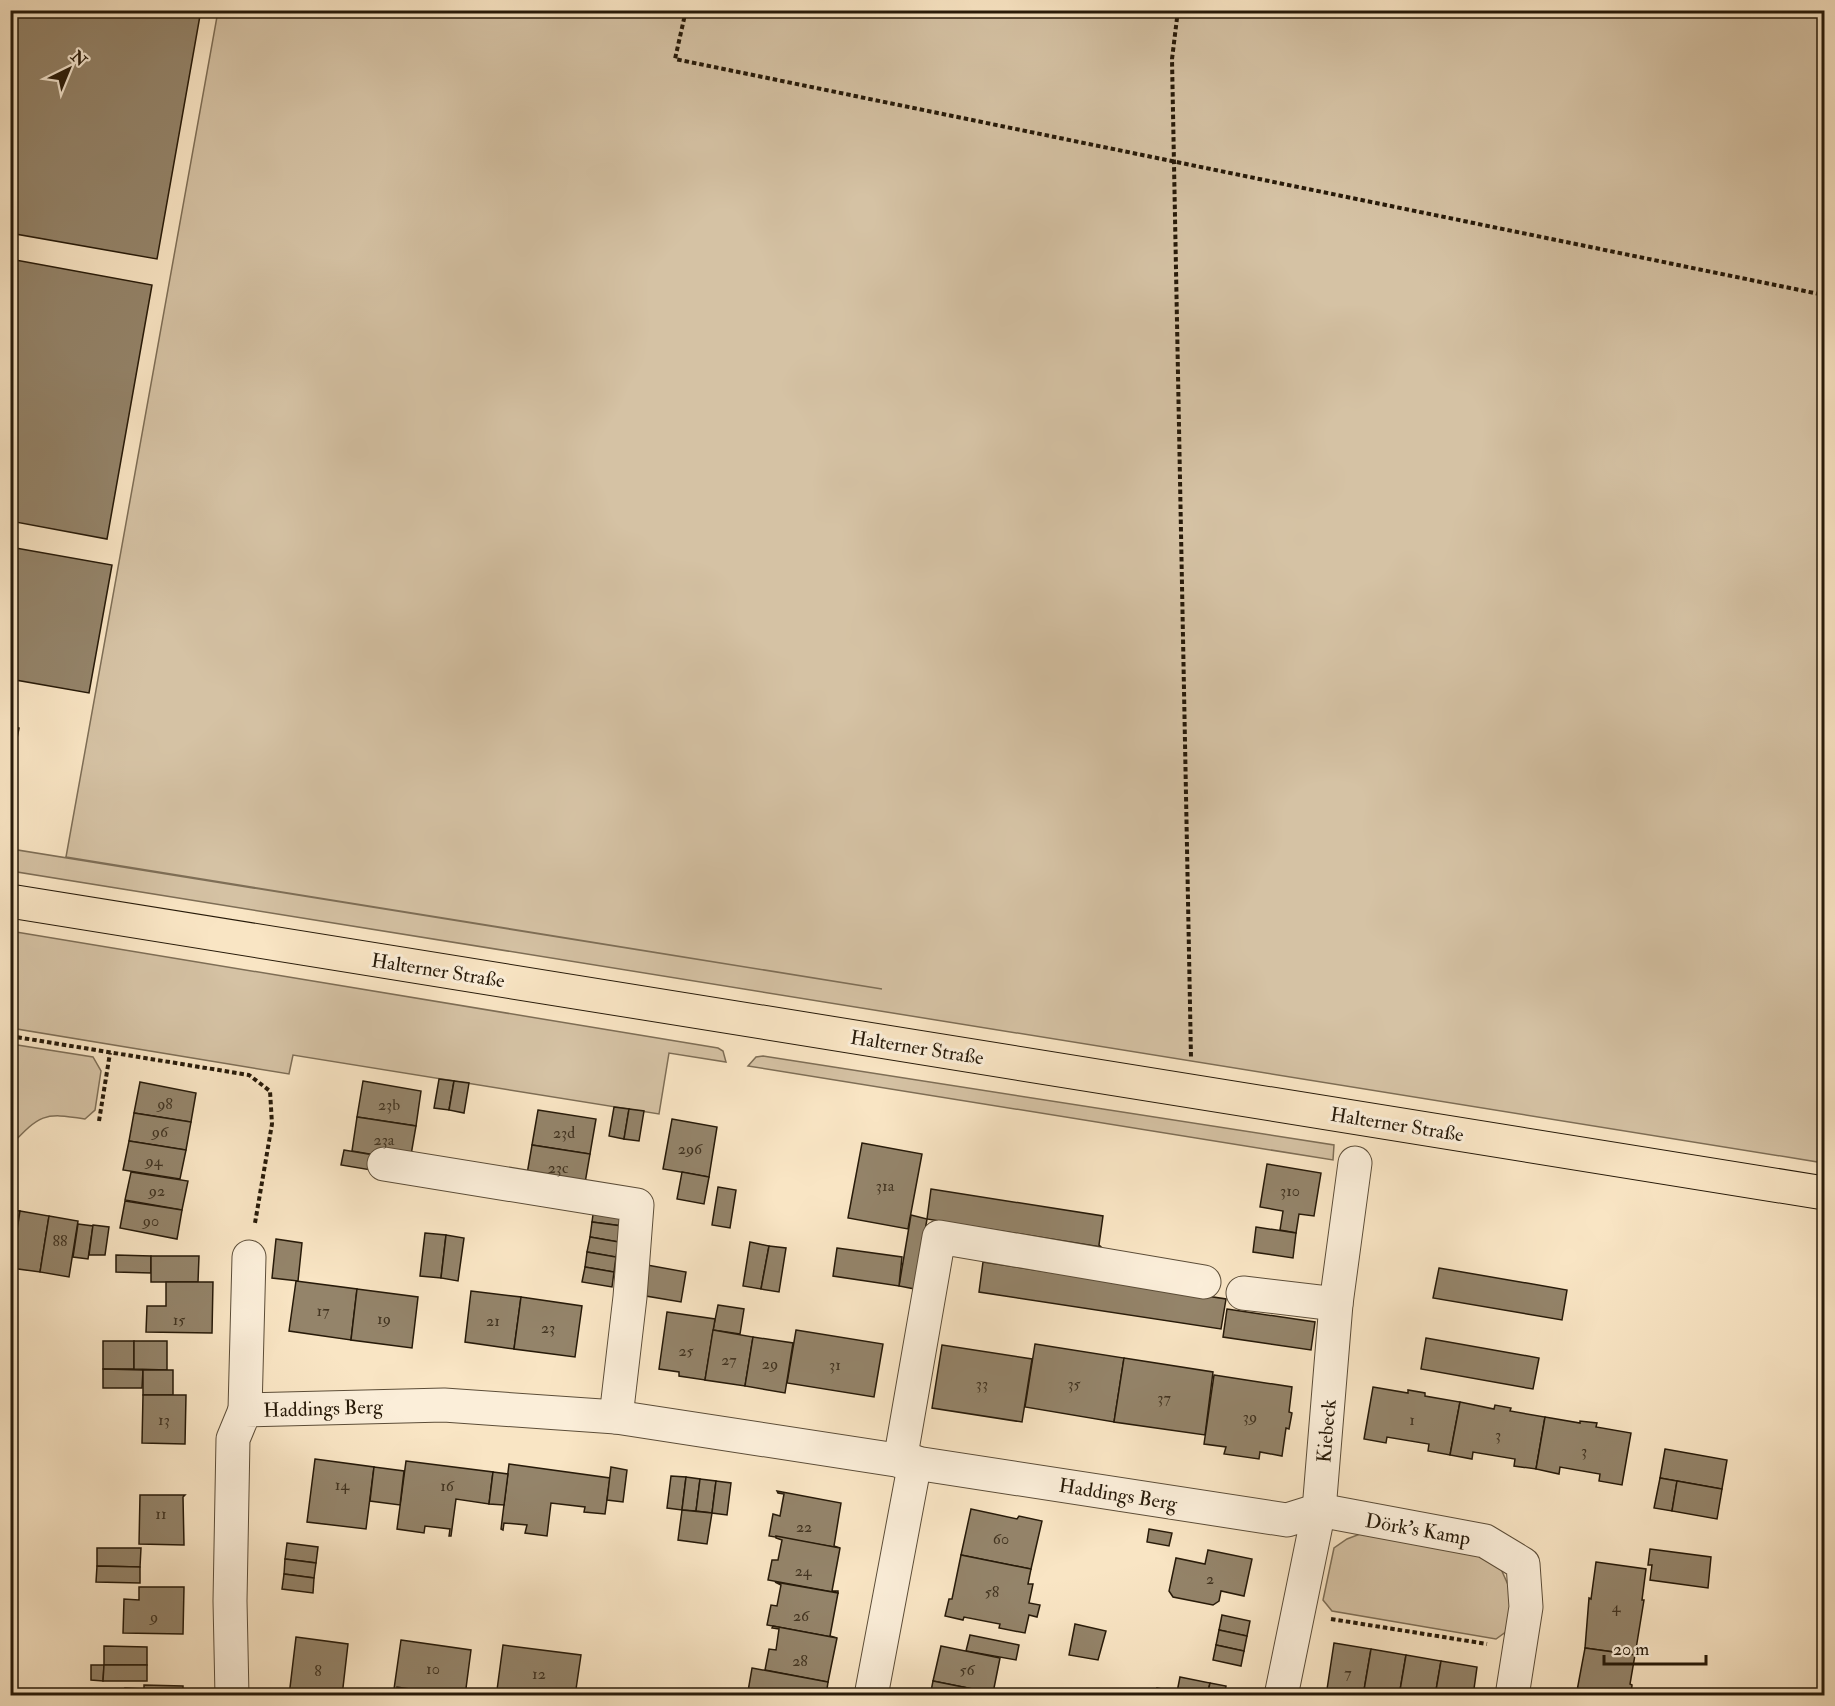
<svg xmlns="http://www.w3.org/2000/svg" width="1835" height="1706" font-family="'IM FELL Double Pica',serif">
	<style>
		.green { fill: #d5c2a4; stroke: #7e6e56; stroke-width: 1.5 }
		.building { fill: #94846a; stroke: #271a09; stroke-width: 1.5 }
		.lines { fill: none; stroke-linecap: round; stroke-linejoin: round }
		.minor-casing { stroke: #5c4d38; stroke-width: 35 }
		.major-casing { stroke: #271a09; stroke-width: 35 }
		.path { stroke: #271a09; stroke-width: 4; stroke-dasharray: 4.5 3; stroke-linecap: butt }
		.minor { stroke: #fbeed9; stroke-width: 33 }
		.major { stroke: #f9e5c4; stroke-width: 33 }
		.labels { text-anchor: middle; stroke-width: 6; stroke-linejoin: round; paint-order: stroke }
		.number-label { font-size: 16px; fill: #423421 }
		.street-label { font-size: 20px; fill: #271a09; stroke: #fbeed9 }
	</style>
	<rect width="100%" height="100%" fill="#f9e5c4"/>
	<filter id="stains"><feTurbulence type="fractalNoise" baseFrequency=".00333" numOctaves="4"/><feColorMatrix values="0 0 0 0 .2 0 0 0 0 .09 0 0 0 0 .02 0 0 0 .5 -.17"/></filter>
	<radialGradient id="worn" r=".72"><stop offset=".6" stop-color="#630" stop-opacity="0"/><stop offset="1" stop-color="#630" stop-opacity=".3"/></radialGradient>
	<g class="green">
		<polygon points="218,11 1824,11 1824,1163 11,871 11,849 882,989 66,857"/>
		<polygon points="10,931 718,1048 723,1051 726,1062 669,1053 659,1114 293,1055 289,1074 11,1028"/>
		<path d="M11 1044 93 1057 101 1071 95 1110 85 1119C43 1112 40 1115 11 1145Z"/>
		<polygon points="763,1056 1334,1145 1333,1160 748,1066 756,1057"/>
		<polygon points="1360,1534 1466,1549 1501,1569 1509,1587 1511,1607 1507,1631 1496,1639 1332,1611 1323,1600 1334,1548 1347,1539"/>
	</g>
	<g class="building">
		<polygon points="18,10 201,10 157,259 10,233 10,54"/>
		<polygon points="10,259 152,285 107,539 10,521"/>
		<polygon points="10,547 112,565 89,693 10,679"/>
		<polygon points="10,726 19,728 10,774"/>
		<polygon points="439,1079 454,1081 449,1110 434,1108"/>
		<polygon points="363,1081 421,1091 416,1126 357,1117"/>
		<polygon points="454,1081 469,1083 464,1113 449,1110"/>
		<polygon points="140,1082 196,1093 191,1122 134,1113"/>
		<polygon points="614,1107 629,1109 624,1139 609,1136"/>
		<polygon points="629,1109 644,1111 639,1141 624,1139"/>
		<polygon points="538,1110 596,1119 590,1154 532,1145"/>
		<polygon points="134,1113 191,1122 186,1150 129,1141"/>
		<polygon points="357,1117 416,1126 410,1161 352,1151"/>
		<polygon points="672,1119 717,1127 709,1177 663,1169"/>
		<polygon points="129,1141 186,1150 180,1179 123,1170"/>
		<polygon points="862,1143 922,1154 908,1229 848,1218"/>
		<polygon points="532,1145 590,1154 584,1189 526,1180"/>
		<polygon points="344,1150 374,1155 371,1170 341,1165"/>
		<polygon points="1267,1164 1321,1173 1314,1216 1299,1214 1296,1233 1280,1230 1283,1211 1260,1207"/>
		<polygon points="131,1172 188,1181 182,1210 125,1200"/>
		<polygon points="682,1172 709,1177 704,1204 677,1199"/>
		<polygon points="718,1187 736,1190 730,1228 712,1225"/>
		<polygon points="931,1189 1103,1216 1099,1245 1101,1247 927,1219"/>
		<polygon points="125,1201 182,1210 177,1239 120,1228"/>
		<polygon points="594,1207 624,1212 622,1226 592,1222"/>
		<polygon points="10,1210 20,1211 10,1270"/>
		<polygon points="20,1211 49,1216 40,1272 11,1268"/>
		<polygon points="911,1215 927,1219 915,1289 899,1286"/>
		<polygon points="49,1216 78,1221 69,1277 40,1272"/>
		<polygon points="592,1222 622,1226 619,1242 590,1237"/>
		<polygon points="78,1224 93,1226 88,1259 73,1257"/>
		<polygon points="93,1225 109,1227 105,1255 89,1255"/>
		<polygon points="1256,1227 1296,1233 1293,1258 1253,1252"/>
		<polygon points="425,1233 446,1235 441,1278 420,1276"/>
		<polygon points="446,1235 464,1238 458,1281 441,1278"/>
		<polygon points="590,1237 619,1242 616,1257 587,1252"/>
		<polygon points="276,1239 302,1243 298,1281 272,1278"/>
		<polygon points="750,1242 769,1246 761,1289 743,1286"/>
		<polygon points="769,1246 786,1248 779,1292 761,1289"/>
		<polygon points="837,1248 902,1257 899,1286 833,1276"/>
		<polygon points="587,1252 616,1257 614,1272 585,1267"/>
		<polygon points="116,1255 151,1256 151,1273 116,1272"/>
		<polygon points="151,1256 199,1256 198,1282 151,1282"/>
		<polygon points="983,1262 1226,1299 1221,1329 979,1292"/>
		<polygon points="647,1265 686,1272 681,1302 646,1296"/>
		<polygon points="585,1267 614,1272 612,1287 582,1282"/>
		<polygon points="1439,1268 1567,1290 1562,1320 1433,1298"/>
		<polygon points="296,1281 357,1289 351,1340 289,1331"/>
		<polygon points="166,1282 213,1282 212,1333 146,1332 147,1306 166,1306"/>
		<polygon points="357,1289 418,1297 412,1348 351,1340"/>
		<polygon points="471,1291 521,1297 514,1349 465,1342"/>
		<polygon points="521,1297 582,1306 575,1357 514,1349"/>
		<polygon points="718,1305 744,1309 740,1334 713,1330"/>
		<polygon points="1227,1309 1315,1322 1311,1350 1223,1337"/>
		<polygon points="667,1312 715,1319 705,1380 679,1376 679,1372 659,1369"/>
		<polygon points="713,1330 753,1337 745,1386 705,1380"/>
		<polygon points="796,1330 883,1344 874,1397 787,1383"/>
		<polygon points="753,1337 793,1343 785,1393 745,1386"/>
		<polygon points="1426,1338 1539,1358 1533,1389 1421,1369"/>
		<rect x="103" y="1341" width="31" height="28"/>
		<polygon points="134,1341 167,1341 167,1370 134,1369"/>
		<polygon points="1035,1344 1124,1358 1114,1422 1025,1407"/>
		<polygon points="942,1345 1032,1359 1022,1422 932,1408"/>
		<polygon points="1124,1358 1213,1372 1205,1435 1114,1422"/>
		<polygon points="103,1369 143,1370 142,1388 103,1388"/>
		<rect x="143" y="1370" width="30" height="25"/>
		<polygon points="1214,1375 1292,1387 1289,1412 1292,1413 1289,1429 1286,1428 1282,1456 1260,1452 1259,1459 1224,1454 1226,1447 1204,1444"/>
		<polygon points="1373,1387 1408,1393 1408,1390 1425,1393 1425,1396 1460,1402 1450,1455 1428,1451 1429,1444 1387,1437 1386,1443 1364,1439"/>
		<polygon points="143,1395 186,1395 185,1444 142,1443"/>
		<polygon points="1460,1402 1494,1409 1495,1405 1511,1408 1510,1411 1545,1417 1536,1469 1514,1466 1515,1459 1473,1452 1472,1459 1450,1455"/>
		<polygon points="1545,1417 1580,1423 1580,1421 1597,1423 1596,1427 1631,1433 1622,1485 1599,1481 1600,1474 1560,1467 1559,1474 1536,1469"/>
		<polygon points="1665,1449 1727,1460 1722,1489 1660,1478"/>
		<polygon points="315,1459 374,1467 366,1529 307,1522"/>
		<polygon points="406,1461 493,1472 489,1504 456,1499 451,1536 449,1536 450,1529 425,1526 424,1533 397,1529"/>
		<polygon points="509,1464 610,1478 605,1514 584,1512 585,1507 551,1503 547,1536 525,1533 527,1525 504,1523 503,1530 501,1529"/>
		<polygon points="374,1467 404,1471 400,1505 370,1501"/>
		<polygon points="611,1467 627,1470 623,1502 607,1500"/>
		<polygon points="493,1472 508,1474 504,1505 489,1504"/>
		<polygon points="671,1476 686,1477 682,1510 667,1508"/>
		<polygon points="686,1477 700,1479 696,1511 682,1510"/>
		<polygon points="1660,1478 1677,1481 1672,1511 1654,1508"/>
		<polygon points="700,1479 716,1481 712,1513 696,1511"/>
		<polygon points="716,1481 731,1483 727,1515 712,1513"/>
		<polygon points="1677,1481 1722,1489 1717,1519 1672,1511"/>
		<polygon points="777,1491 841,1503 834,1546 840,1548 769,1536 773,1514 780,1516 784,1494 778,1493"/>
		<polygon points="140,1495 185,1495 183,1497 184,1545 139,1544"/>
		<polygon points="971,1509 1017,1519 1019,1516 1042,1521 1031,1569 961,1555"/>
		<polygon points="682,1510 712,1513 707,1544 678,1540"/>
		<polygon points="1149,1529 1172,1533 1169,1546 1147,1542"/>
		<polygon points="776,1536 840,1548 832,1591 838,1591 838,1593 768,1580 772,1560 778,1560 782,1540 776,1538"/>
		<polygon points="287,1543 318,1547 316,1563 285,1559"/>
		<polygon points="97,1548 141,1548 140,1567 97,1566"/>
		<polygon points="1650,1549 1711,1557 1708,1588 1650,1580 1652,1565 1648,1565"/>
		<polygon points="1208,1550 1252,1559 1244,1596 1221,1591 1219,1601 1213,1605 1173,1597 1169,1591 1176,1558 1205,1564"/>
		<polygon points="961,1555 1031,1569 1028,1584 1033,1584 1029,1603 1040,1605 1037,1617 1029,1615 1025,1633 999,1628 1000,1624 964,1617 963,1620 945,1616 949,1599 952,1599"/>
		<polygon points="285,1559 316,1563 314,1578 284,1574"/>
		<polygon points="1596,1562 1646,1569 1642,1600 1644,1600 1635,1655 1585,1648 1589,1598 1591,1599"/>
		<polygon points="97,1566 140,1567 140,1583 96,1582"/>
		<polygon points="284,1574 314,1578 313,1593 282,1589"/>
		<polygon points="775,1582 838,1593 830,1636 837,1638 767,1625 771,1605 777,1606 781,1585"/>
		<polygon points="139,1587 184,1587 183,1634 123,1633 124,1599 139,1600"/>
		<polygon points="1222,1615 1250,1621 1247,1636 1219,1630"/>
		<polygon points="1075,1624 1106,1631 1098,1660 1069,1655"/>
		<polygon points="773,1626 837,1638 828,1682 765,1670 769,1649 776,1650 779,1629 772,1628"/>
		<polygon points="1219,1630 1247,1636 1244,1651 1216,1645"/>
		<polygon points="970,1635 1019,1645 1016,1660 966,1651"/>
		<polygon points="296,1637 348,1644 342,1696 289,1696"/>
		<polygon points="401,1640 471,1650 465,1696 438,1696 439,1693 397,1687 396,1696 393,1696"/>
		<polygon points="1334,1643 1371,1649 1363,1696 1326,1696"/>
		<polygon points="503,1645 581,1655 575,1696 516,1696 516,1693 497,1690"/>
		<polygon points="1216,1645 1244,1651 1241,1666 1213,1660"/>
		<polygon points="104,1646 147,1647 147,1665 104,1665"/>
		<polygon points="941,1646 1000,1658 993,1693 933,1681"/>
		<polygon points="1585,1648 1635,1655 1630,1684 1632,1685 1631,1696 1576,1696"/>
		<polygon points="1371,1649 1406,1655 1399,1696 1363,1696"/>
		<polygon points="1406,1655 1441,1661 1435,1696 1399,1696"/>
		<polygon points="1441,1661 1477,1667 1473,1696 1435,1696"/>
		<polygon points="91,1665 104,1665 103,1681 91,1680"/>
		<polygon points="104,1665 147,1665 147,1681 103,1681"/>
		<polygon points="752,1668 828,1682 826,1696 761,1696 761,1693 748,1691"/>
		<polygon points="1180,1677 1210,1683 1207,1696 1194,1696 1177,1692"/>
		<polygon points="933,1681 993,1693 993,1696 930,1696"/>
		<polygon points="1210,1683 1226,1686 1224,1696 1207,1696"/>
		<polygon points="144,1685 183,1686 183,1696 125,1696 125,1688 144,1689"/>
		<polygon points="1157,1688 1177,1692 1194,1696 1156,1696"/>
	</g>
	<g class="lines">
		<defs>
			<g id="minor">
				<polyline points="384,1164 637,1205 630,1297 616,1417"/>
				<polyline points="1243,1293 1336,1304"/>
				<polyline points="245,1410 249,1257"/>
				<polyline points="900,1461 939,1237 1204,1282"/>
				<polyline points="232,1696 230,1601 233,1439 245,1410 444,1405 616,1417 1287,1520 1319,1510 1485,1541 1523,1564 1526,1607 1512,1696"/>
				<polyline points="871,1696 915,1462"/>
				<polyline points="1281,1696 1319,1510 1336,1304 1355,1163"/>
			</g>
			<polyline id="major" points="10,901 1824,1193"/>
		</defs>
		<use href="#minor" class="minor-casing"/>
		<use href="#major" class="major-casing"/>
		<g class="path">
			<polyline points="686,10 675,59 1824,295"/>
			<polyline points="1178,10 1172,59 1191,1058"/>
			<polyline points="10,1036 249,1075 270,1091 272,1124 255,1223"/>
			<polyline points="99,1121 110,1053"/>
			<polyline points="1331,1619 1487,1644"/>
		</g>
		<use href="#minor" class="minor"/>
		<use href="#major" class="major"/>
	</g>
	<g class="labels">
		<g class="number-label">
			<text x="165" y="1109">98</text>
			<text x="389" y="1110">23b</text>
			<text x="160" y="1137">96</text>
			<text x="564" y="1138">23d</text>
			<text x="384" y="1145">23a</text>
			<text x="690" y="1154">296</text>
			<text x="154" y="1166">94</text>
			<text x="558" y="1173">23c</text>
			<text x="885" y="1191">31a</text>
			<text x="157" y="1196">92</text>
			<text x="1290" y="1196">310</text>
			<text x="151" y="1226">90</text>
			<text x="60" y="1246">88</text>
			<text x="323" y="1316">17</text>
			<text x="384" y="1324">19</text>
			<text x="179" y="1325">15</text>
			<text x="493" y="1326">21</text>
			<text x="548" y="1333">23</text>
			<text x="686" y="1356">25</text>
			<text x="729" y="1365">27</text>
			<text x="770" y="1369">29</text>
			<text x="835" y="1370">31</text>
			<text x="982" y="1389">33</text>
			<text x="1074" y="1389">35</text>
			<text x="1164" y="1403">37</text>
			<text x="1250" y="1422">39</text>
			<text x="164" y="1425">13</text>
			<text x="1412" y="1425">1</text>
			<text x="1498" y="1440">3</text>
			<text x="1584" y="1456">3</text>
			<text x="342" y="1490">14</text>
			<text x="447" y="1491">16</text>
			<text x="161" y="1519">11</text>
			<text x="804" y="1532">22</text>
			<text x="1001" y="1544">60</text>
			<text x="803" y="1576">24</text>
			<text x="1210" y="1584">2</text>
			<text x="992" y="1597">58</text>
			<text x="1616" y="1612">4</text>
			<text x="801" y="1621">26</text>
			<text x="154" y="1622">9</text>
			<text x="800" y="1666">28</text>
			<text x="433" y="1674">10</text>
			<text x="967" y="1675">56</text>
			<text x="318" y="1676">8</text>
			<text x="1348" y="1678">7</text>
			<text x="539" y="1679">12</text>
		</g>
		<g class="street-label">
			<text transform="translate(438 970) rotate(9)" y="7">Halterner Straße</text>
			<text transform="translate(917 1047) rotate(9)" y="7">Halterner Straße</text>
			<text transform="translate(1397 1124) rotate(9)" y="7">Halterner Straße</text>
			<text transform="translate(323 1408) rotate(-2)" y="7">Haddings Berg</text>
			<text transform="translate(1326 1431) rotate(-85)" y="7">Kiebeck</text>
			<text transform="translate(1118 1494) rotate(9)" y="7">Haddings Berg</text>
			<text transform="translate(1418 1529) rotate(10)" y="7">Dörk's Kamp</text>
		</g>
	</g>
	<rect width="1835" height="1706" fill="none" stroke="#f9e5c4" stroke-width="36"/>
	<rect x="12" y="12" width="1811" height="1682" fill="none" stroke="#271a09" stroke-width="3"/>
	<rect x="18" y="18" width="1799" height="1670" fill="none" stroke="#271a09" stroke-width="1.5"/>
	<g transform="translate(69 69) rotate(43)" stroke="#fbeed9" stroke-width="4.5" paint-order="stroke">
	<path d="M0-4.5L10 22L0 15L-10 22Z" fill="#271a09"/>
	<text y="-9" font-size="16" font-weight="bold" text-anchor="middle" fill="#271a09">N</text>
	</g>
	<path d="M1604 1655v9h102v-9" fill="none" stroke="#271a09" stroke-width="3"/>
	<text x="1613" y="1655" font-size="18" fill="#271a09" stroke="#fbeed9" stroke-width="4.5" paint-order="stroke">20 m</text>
	<rect width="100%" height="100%" filter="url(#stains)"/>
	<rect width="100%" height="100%" fill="url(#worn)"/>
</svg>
